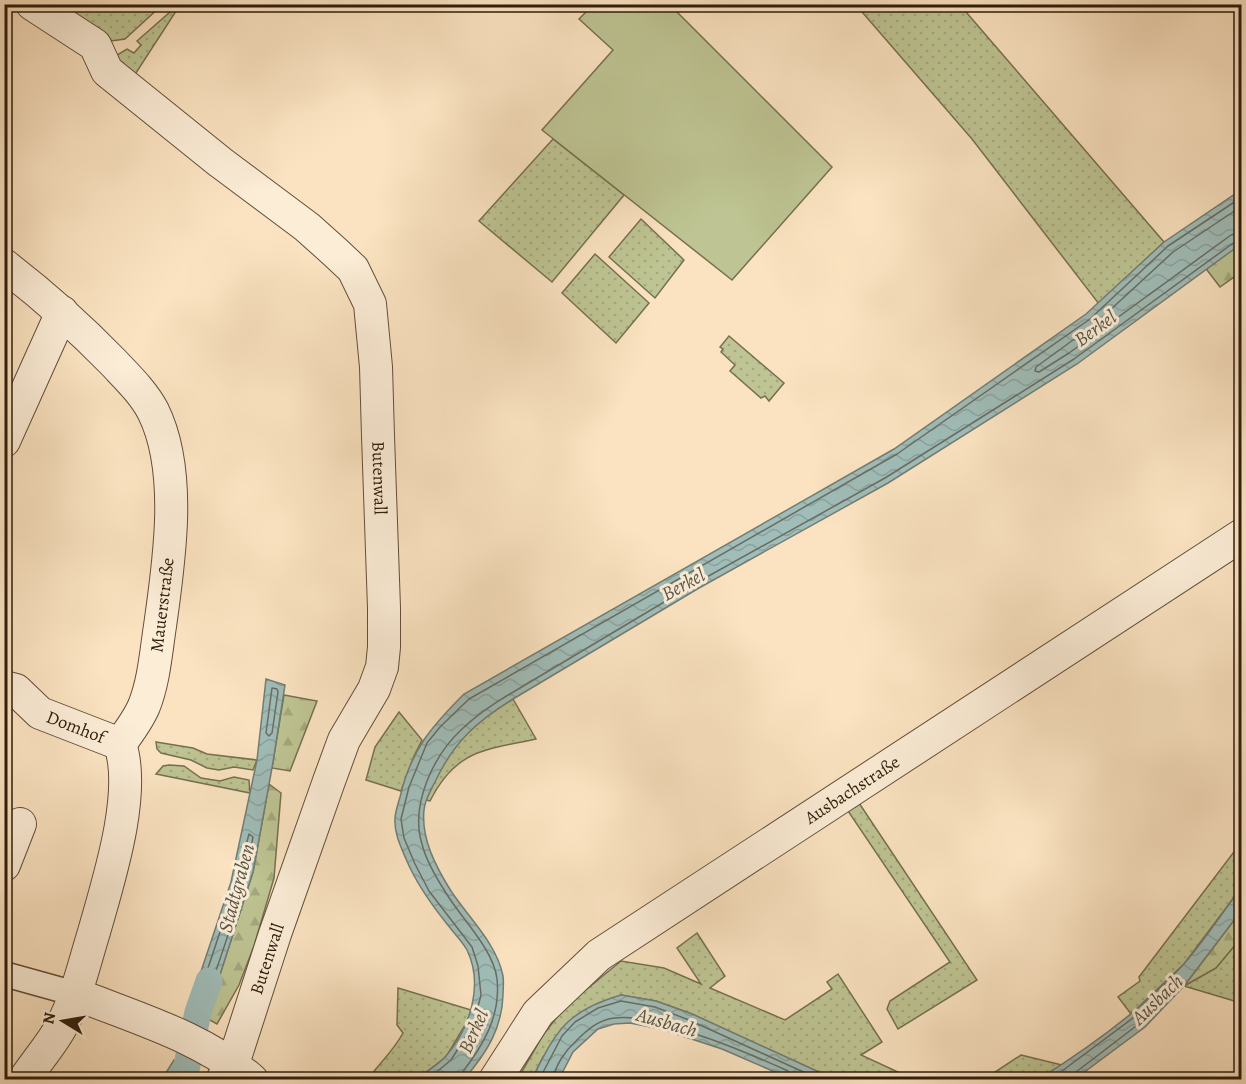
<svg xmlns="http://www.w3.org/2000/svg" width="1246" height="1084" font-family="Alegreya,serif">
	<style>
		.grass { fill: url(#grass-dots); stroke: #767050; stroke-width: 1.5 }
		.forest { fill: url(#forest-firs); stroke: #767050; stroke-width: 1.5 }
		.garden { fill: #bec493; stroke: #767050; stroke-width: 1.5 }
		.water { fill: url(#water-waves); stroke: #737d74; stroke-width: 1.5 }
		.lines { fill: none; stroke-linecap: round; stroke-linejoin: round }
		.shore { stroke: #686d62; stroke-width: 1.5 }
		.canal { stroke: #a0bdb9; stroke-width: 27 }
		.pedestrian-casing { stroke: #624e39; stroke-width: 27 }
		.minor-casing { stroke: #624e39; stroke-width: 34 }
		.pedestrian { stroke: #fcedd7; stroke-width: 24 }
		.minor { stroke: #fcedd7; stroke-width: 32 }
		.labels { text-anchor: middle; stroke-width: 6; stroke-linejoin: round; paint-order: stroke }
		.street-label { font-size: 18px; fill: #2f1d0c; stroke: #fcedd7 }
		.water-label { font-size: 20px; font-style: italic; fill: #575549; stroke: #fcedd7 }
	</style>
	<defs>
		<pattern id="grass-dots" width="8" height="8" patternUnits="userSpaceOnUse" patternTransform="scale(1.5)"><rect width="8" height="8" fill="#bec493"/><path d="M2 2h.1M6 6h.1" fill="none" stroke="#a4a87e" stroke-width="1.8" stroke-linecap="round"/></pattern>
		<pattern id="forest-firs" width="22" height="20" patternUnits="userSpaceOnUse" patternTransform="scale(1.5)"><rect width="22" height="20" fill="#bec493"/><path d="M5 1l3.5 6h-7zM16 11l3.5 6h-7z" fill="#a4a87e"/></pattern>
		<pattern id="water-waves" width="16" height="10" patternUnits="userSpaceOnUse" patternTransform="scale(1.5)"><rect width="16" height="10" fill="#a0bdb9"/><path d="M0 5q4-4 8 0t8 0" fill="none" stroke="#8aa29e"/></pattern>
	</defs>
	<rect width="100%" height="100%" fill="#fbe3c1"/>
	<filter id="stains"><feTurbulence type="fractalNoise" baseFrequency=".00333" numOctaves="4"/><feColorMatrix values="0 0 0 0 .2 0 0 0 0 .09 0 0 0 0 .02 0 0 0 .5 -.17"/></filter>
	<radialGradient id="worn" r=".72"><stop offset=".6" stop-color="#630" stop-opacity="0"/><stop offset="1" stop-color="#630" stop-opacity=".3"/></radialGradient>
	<g class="grass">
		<polygon points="57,5 162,5 125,39 111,41"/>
		<polygon points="178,5 180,5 134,76 121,66 117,55 127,49 134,53 141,45 137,41"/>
		<polygon points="856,5 960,5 1164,242 1099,304 972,139"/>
		<polygon points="553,139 624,195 552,282 479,221"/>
		<polygon points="641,219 684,260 655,298 609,257"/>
		<polygon points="595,254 649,303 616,343 562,293"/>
		<polygon points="729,336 784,383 769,401 765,396 761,398 730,371 735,365 721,352 723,349 720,347"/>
		<path d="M513 699 536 739C486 750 456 749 430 801L426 800C433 786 438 770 447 757 463 733 488 714 513 699Z"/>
		<polygon points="399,712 422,740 414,756 401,791 366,780 375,747"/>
		<polygon points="156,742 193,748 207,754 257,760 253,770 234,767 219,770 207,768 191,760 161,753 157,749"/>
		<polygon points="169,765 184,766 201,778 220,781 234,777 249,780 250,793 156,774 163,766"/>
		<polygon points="859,803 977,980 898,1029 887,1009 890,1001 950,962 848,811"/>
		<polygon points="1241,836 1241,888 1184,964 1131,1014 1118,997 1140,981 1139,977 1237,848 1235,844"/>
		<polygon points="697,933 725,976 710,988 785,1020 832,989 827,982 838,974 882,1042 861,1055 913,1079 834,1079 692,1014 656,1001 621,995 543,1057 532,1079 517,1080 543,1035 565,1007 621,961 664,968 701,984 677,948"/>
		<polygon points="1241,938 1241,1003 1184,986 1216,968"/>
		<path d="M398 988 471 1010 467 1022 446 1057 417 1079 367 1080C379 1064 394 1050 403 1033L397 1025Z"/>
		<polygon points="1021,1055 1062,1065 1039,1079 983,1080"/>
	</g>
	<g class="forest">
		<polygon points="1241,239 1241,272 1220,287 1207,270 1208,263"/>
		<polygon points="284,695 317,701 290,771 272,768"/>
		<polygon points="269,784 281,793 274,878 254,946 239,985 217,1024 206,1018 253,872"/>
		<polygon points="1241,911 1241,938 1216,968 1184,986"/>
	</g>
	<polygon class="garden" points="593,5 670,5 832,167 732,280 542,130 613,50 579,19"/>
	<g class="water">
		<path d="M1241 190V244L1077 364 888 483 699 588 513 699C477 721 454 742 436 780 431 790 425 799 424 810 421 839 436 867 451 891 468 917 497 944 503 976 504 982 503 989 503 995 502 1029 486 1054 464 1079H417C426 1072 438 1065 446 1056 470 1028 484 985 467 950 462 941 453 932 447 924 431 904 416 883 406 859 401 847 394 833 395 819 395 812 398 804 400 797 411 750 431 727 464 694L894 449 1086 314 1164 242Z"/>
		<polygon points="266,679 285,685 272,768 253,872 206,1018 188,1010 231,882 257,760"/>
		<path d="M1241 888V911L1184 986 1145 1027 1075 1079H1039C1090 1047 1142 1010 1183 965 1204 941 1222 913 1241 888Z"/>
		<path d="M621 995 656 1001 692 1014 834 1079H791L722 1049 661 1029 630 1023 614 1024 598 1029 573 1052 559 1079H532C556 1031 566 1011 621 995Z"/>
		<polygon points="174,1060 198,1071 192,1079 162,1079"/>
	</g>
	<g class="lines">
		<g class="shore">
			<polyline points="1242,206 1173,252 1095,324 1036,367 1035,371 1039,372 1069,353 1231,235 1242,232"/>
			<polygon points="272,688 277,689 278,692 272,733 269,736 266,733"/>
			<path d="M249 834 253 837C243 895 223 952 203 1007L200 1009 196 1004 236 884Z"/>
			<polyline points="427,1080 451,1060 473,1025 481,995 478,966 472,947 429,891 415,864 404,838 401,819 409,787 427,743 440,727 469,699 897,454 1090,319 1168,246 1242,197"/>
			<path d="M460 1080 461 1074C483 1046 501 1016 497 979 494 950 461 918 446 893 437 879 426 861 422 844 410 805 433 756 462 729 476 716 493 704 510 694L696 583 885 478 1074 359 1236 241 1242 240"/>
			<polyline points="539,1080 562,1036 575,1022 598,1008 621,1001 655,1007 689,1020 821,1080"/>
			<path d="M553 1080C555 1065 566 1050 576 1041 587 1030 598 1020 614 1018 642 1015 669 1026 695 1034 727 1044 757 1057 788 1071L792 1080"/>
			<polyline points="1050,1080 1145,1009 1149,1010 1150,1013 1140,1023 1076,1072 1073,1080"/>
		</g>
		<polyline class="canal" points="179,1080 186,1070 198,1012 209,981"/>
		<defs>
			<polyline id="pedestrian" points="4,974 76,994"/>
			<g id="minor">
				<path id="s1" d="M32 4 95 45 107 71 220 162 307 227 336 253 353 269 370 304 376 367 378 436 384 608V647L382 667 374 689 344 740 329 781 275 934 233 1064 222 1080"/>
				<path d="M4 265C43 295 79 327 113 362 127 377 143 392 153 411 183 471 169 562 160 626 156 652 154 681 144 706 138 720 129 732 120 744"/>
				<polyline points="4,441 62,312"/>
				<path id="s2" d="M4 687 16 690 40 713 120 744"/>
				<polyline points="4,865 20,824"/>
				<path d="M76 994C135 1018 203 1037 252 1080"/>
				<path d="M24 1080C36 1062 51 1045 61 1027 77 997 84 964 94 932 108 882 137 794 120 744"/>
				<path id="s3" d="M495 1080 538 1013 599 955 1242 535"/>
			</g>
		</defs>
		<use href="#pedestrian" class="pedestrian-casing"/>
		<use href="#minor" class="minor-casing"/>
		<use href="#pedestrian" class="pedestrian"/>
		<use href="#minor" class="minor"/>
	</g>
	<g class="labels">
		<g class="street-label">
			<text dy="6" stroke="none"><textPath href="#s1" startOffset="633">Butenwall</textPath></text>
			<text transform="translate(162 605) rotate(-83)" y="6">Mauerstraße</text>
			<text dy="6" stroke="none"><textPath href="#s2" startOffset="84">Domhof</textPath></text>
			<text dy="6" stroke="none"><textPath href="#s3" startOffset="466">Ausbachstraße</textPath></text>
			<text transform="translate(267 959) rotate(-72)" y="6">Butenwall</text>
		</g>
		<g class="water-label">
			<text transform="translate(1095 328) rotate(-36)" y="7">Berkel</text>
			<text transform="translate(683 584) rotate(-29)" y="7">Berkel</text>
			<text transform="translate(236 888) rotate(-75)" y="7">Stadtgraben</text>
			<text transform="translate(1157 999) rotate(-44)" y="7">Ausbach</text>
			<text transform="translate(667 1022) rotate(16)" y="7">Ausbach</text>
			<text transform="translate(473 1031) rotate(-66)" y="7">Berkel</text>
		</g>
	</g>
	<rect width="1246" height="1084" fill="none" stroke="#fbe3c1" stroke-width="24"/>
	<rect x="6" y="6" width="1234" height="1072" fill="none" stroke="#2f1d0c" stroke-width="3"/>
	<rect x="12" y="12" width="1222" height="1060" fill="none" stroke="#2f1d0c" stroke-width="1.5"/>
	<g transform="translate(63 1021) rotate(281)" stroke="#fcedd7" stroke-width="4.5" paint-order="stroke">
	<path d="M0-4.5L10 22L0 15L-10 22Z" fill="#2f1d0c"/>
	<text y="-9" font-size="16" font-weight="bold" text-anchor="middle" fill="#2f1d0c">N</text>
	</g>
	<rect width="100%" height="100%" filter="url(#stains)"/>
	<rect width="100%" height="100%" fill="url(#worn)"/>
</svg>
